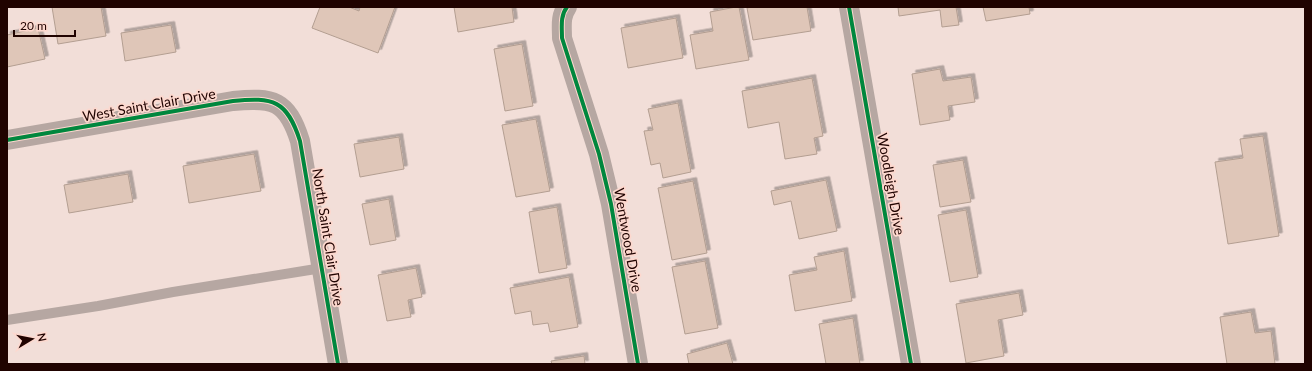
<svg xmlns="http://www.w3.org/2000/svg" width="1312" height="371" font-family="Lato,sans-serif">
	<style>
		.building { fill: #dfc6b8; stroke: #b39e91; filter: url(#shadow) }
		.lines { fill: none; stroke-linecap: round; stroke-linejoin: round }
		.service { stroke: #b6a7a2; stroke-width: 10 }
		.minor { stroke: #b6a7a2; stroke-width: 20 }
		.cycleway-casing { stroke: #fdd8ce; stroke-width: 6 }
		.cycleway { stroke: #00873e; stroke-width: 4 }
		.labels { text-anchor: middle; stroke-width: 3.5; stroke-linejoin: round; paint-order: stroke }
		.street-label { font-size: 14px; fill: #200300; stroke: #fdd8ce }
	</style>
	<defs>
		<filter id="shadow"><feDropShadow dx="3.5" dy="-3.5" stdDeviation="0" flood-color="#0004"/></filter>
	</defs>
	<rect width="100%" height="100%" fill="#f2ded8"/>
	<g class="building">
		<polygon points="52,7 101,7 106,36 58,44"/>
		<polygon points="320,7 349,7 359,11 360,7 395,7 378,53 312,28"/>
		<polygon points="454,7 512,7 514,22 458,32"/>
		<polygon points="736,7 739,7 749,60 696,69 690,35 713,31 710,12"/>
		<polygon points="752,7 807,7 811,31 753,40 747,8"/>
		<polygon points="898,7 956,7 959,25 942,27 940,10 899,16"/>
		<polygon points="983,7 1029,7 1030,14 986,21"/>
		<polygon points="676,18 683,58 628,68 621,28"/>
		<polygon points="171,25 176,52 125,61 121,33"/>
		<polygon points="38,28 45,59 7,67 7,35"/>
		<polygon points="522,44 533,106 505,111 494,49"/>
		<polygon points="940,69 943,81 971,77 975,102 948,106 950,120 920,125 912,74"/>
		<polygon points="812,78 823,136 814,138 817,154 785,159 779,122 748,128 742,91"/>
		<polygon points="678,103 691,172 663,178 660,163 651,165 644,131 653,130 648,109"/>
		<polygon points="536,119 550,191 516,197 502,125"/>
		<polygon points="1263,136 1279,236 1228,244 1215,162 1243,158 1240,139"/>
		<polygon points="399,137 404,169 360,177 354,144"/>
		<polygon points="254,154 261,191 189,203 183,166"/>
		<polygon points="963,160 971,202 940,207 933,165"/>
		<polygon points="128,174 133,202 69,213 64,185"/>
		<polygon points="826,180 837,231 799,239 791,201 774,205 771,191"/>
		<polygon points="693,181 707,253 672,260 658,188"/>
		<polygon points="389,199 396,240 370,245 362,204"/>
		<polygon points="557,207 567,268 539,273 529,212"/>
		<polygon points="966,210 978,277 950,282 938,215"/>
		<polygon points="844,251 852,301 795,311 789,275 817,270 814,257"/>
		<polygon points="705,261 718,328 685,334 672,267"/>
		<polygon points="416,268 422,297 408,300 411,317 387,321 378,275"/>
		<polygon points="569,277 578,327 550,332 548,323 533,325 531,311 515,314 510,288"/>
		<polygon points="1019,293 1023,315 998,320 1004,356 966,363 956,304"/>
		<polygon points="1251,312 1255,333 1271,331 1275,364 1227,364 1220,317"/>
		<polygon points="853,318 860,364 826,364 819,324"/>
		<polygon points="727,343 733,364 689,364 687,354"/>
		<polygon points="584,356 585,364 552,364 551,361"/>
	</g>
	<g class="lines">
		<polyline class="service" points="7,320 98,306 173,292 322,268"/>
		<g class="minor">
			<path d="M567 7C560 16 562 27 562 38L599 154 611 204 638 364"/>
			<polyline points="849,7 911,364"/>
			<path d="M7 140 233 101C273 97 287 100 300 141L338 364"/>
		</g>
		<defs>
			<g id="cycleway">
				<path d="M567 7C560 16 562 27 562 38L599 154 611 204 638 364"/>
				<polyline points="849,7 911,364"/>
				<path d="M7 140 233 101C273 97 287 100 300 141L338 364"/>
			</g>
		</defs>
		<use href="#cycleway" class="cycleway-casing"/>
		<use href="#cycleway" class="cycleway"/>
	</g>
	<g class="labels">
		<g class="street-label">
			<text transform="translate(149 105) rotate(-10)" y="5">West Saint Clair Drive</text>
			<text transform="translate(891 184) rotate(80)" y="5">Woodleigh Drive</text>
			<text transform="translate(328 237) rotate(81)" y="5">North Saint Clair Drive</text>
			<text transform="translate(628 240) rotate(80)" y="5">Wentwood Drive</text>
		</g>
	</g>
	<rect width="1312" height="371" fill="none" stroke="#200300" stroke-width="16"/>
	<g transform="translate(32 339) rotate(80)" stroke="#fdd8ce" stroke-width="3" paint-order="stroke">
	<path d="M0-3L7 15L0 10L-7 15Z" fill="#200300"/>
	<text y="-6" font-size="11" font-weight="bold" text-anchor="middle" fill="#200300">N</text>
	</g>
	<path d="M14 30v6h61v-6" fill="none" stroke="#200300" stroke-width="2"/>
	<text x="20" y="30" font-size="12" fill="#200300" stroke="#fdd8ce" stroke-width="3" paint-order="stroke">20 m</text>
</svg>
